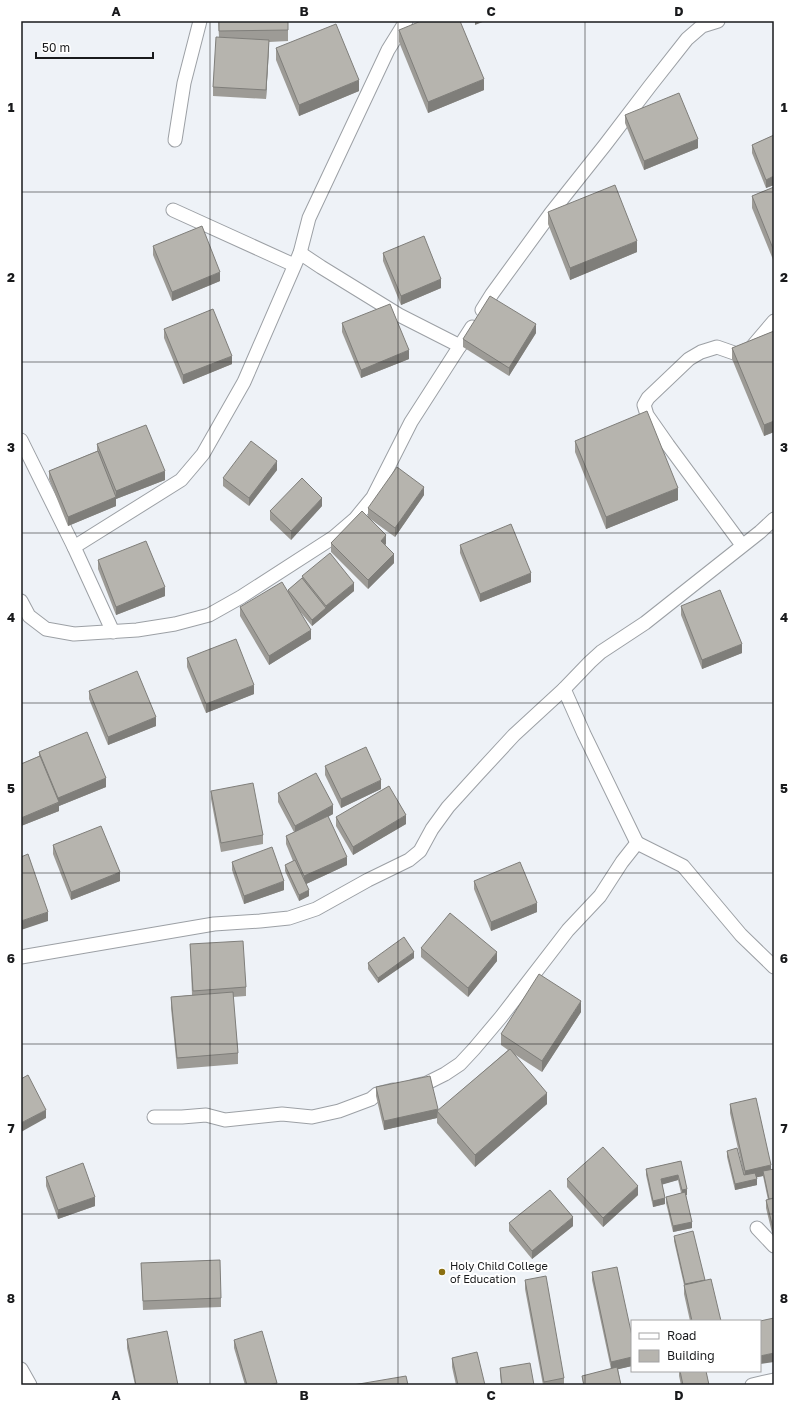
<svg xmlns="http://www.w3.org/2000/svg" width="795" height="1406" font-family="'Golos Text',sans-serif">
	<style>
		.lines { fill: none; stroke-linecap: round; stroke-linejoin: round }
		.minor-casing { stroke: #9ca0a5; stroke-width: 15 }
		.minor { stroke: #fff; stroke-width: 13 }
		.wall { fill: #9d9b96 }
		.shaded-wall { fill: #7f7e7a }
		.building { fill: #b6b4ae; stroke: #7f7e7a }
		.grid { fill: none; stroke: #191a1c; stroke-width: 1; stroke-opacity: 0.55 }
		.poi-dot { fill: #8a6f11; stroke: #fff; stroke-width: 1.5 }
		.labels { text-anchor: middle; stroke-width: 4; stroke-linejoin: round; paint-order: stroke }
		.poi-label { font-size: 11px; fill: #191a1c; stroke: #fff; text-anchor: start }
		.neatline { fill: none; stroke: #191a1c; stroke-width: 1.5 }
		.grid-label { font-size: 13px; text-anchor: middle; font-weight: bold; fill: #191a1c }
	</style>
	<rect width="100%" height="100%" fill="#eef2f7"/>
	<g class="lines">
		<defs>
			<g id="minor">
				<polyline points="175,140 184,83 200,21"/>
				<polyline points="173,210 294,265"/>
				<polyline points="300,253 321,267 399,315 460,346"/>
				<polyline points="482,310 492,294 551,213 605,145 650,86 687,39 702,26 718,21"/>
				<polyline points="21,440 74,547 113,632"/>
				<polyline points="742,545 668,445 647,415 644,405 648,398 689,359 701,352 717,347 737,354 743,353 746,352 751,348 774,321"/>
				<polyline points="74,547 181,480 203,454 244,382 300,253 309,218 388,50 406,21"/>
				<polyline points="21,601 29,616 46,629 74,634 137,630 175,624 209,615 241,597 334,537 355,519 373,497 411,422 472,327"/>
				<polyline points="637,843 683,866 741,935 774,967"/>
				<polyline points="21,957 214,924 260,921 289,918 316,909 368,880 409,860 420,851 432,829 448,807 478,774 514,735 564,689 590,662 601,652 645,623 760,532 774,519"/>
				<polyline points="414,1086 427,1083 445,1074 460,1064 474,1049 501,1017 568,930 600,896 622,862 637,843 584,734 564,689"/>
				<polyline points="154,1117 182,1117 206,1115 225,1120 282,1114 312,1117 339,1111 371,1099 377,1094 393,1090"/>
				<polyline points="757,1228 774,1246"/>
				<polyline points="21,1369 30,1385"/>
				<polyline points="752,1385 774,1380"/>
			</g>
		</defs>
		<use href="#minor" class="minor-casing"/>
		<use href="#minor" class="minor"/>
	</g>
	<g class="wall">
		<polygon points="218,21 288,21 288,41 269,42 266,99 213,96 213,87 219,37"/>
		<polygon points="399,30 484,90 428,113 399,42"/>
		<polygon points="276,48 359,91 299,116 276,60"/>
		<polygon points="625,115 698,148 644,170 625,123"/>
		<polygon points="774,135 774,185 766,188 752,153 752,145"/>
		<polygon points="774,187 774,262 752,208 752,196"/>
		<polygon points="548,212 637,252 570,280 548,224"/>
		<polygon points="153,246 220,281 172,301 153,255"/>
		<polygon points="383,253 441,288 401,305 383,261"/>
		<polygon points="342,323 409,359 361,378 342,332"/>
		<polygon points="164,329 232,364 183,384 164,338"/>
		<polygon points="774,331 774,432 764,436 732,359 732,348"/>
		<polygon points="536,333 509,376 463,347 463,339"/>
		<polygon points="575,441 678,500 606,529 575,452"/>
		<polygon points="97,444 165,480 116,499 116,506 68,526 49,479 49,471 97,451"/>
		<polygon points="277,470 249,506 223,486 223,478"/>
		<polygon points="424,495 395,537 369,518 386,544 385,545 394,563 368,589 331,552 331,543 368,517 368,508"/>
		<polygon points="322,506 291,540 270,520 270,511"/>
		<polygon points="460,545 531,582 480,602 460,553"/>
		<polygon points="98,560 165,596 116,615 98,569"/>
		<polygon points="302,576 354,591 312,626 297,608 311,639 269,665 240,616 240,607 288,591 288,590 302,578"/>
		<polygon points="681,606 742,653 702,669 681,615"/>
		<polygon points="187,658 254,694 206,713 187,667"/>
		<polygon points="89,691 156,726 108,745 89,699"/>
		<polygon points="39,752 106,787 59,806 59,811 21,826 21,764 39,756"/>
		<polygon points="325,766 381,789 341,808 325,775"/>
		<polygon points="211,791 263,835 263,844 221,852 211,799"/>
		<polygon points="278,793 333,814 328,817 347,865 306,884 309,896 299,901 285,871 285,865 293,861 286,844 286,836 294,832 278,802"/>
		<polygon points="336,817 406,824 353,855 336,826"/>
		<polygon points="53,845 120,881 71,900 53,854"/>
		<polygon points="232,862 284,890 244,904 232,870"/>
		<polygon points="474,881 537,912 491,931 474,889"/>
		<polygon points="190,944 246,987 246,996 233,997 238,1053 238,1064 177,1069 171,1008 171,997 192,995"/>
		<polygon points="421,948 497,961 468,997 421,957"/>
		<polygon points="414,958 378,983 368,969 368,963"/>
		<polygon points="581,1012 542,1072 514,1054 547,1104 475,1167 437,1123 437,1118 384,1130 376,1096 376,1087 438,1111 508,1050 501,1045 501,1034"/>
		<polygon points="730,1104 771,1170 774,1169 774,1241 766,1208 766,1200 768,1200 763,1176 756,1177 757,1185 735,1190 727,1157 727,1151 744,1175 730,1113"/>
		<polygon points="681,1161 687,1195 686,1195 692,1228 673,1232 666,1203 666,1197 681,1193 678,1180 662,1184 665,1204 653,1207 646,1175 646,1169"/>
		<polygon points="46,1177 95,1206 58,1219 46,1186"/>
		<polygon points="567,1179 638,1195 603,1227 567,1187"/>
		<polygon points="509,1223 573,1226 532,1259 509,1231"/>
		<polygon points="674,1236 705,1281 721,1321 690,1321 684,1294 684,1285 674,1241"/>
		<polygon points="141,1263 221,1298 221,1307 143,1310"/>
		<polygon points="592,1272 632,1336 632,1366 618,1369 621,1385 583,1385 582,1376 611,1369 592,1280"/>
		<polygon points="525,1280 564,1378 564,1385 543,1385 525,1289"/>
		<polygon points="127,1339 178,1385 135,1385 127,1348"/>
		<polygon points="234,1340 277,1385 245,1385 234,1348"/>
		<polygon points="452,1358 485,1385 456,1385 452,1367"/>
		<polygon points="500,1368 534,1385 501,1385 500,1374"/>
		<polygon points="679,1371 706,1371 709,1385 681,1385 679,1376"/>
	</g>
	<g class="shaded-wall">
		<polygon points="475,21 485,21 475,25"/>
		<polygon points="269,40 269,49 266,99 266,90"/>
		<polygon points="484,79 484,90 428,113 428,102"/>
		<polygon points="359,80 359,91 299,116 299,105"/>
		<polygon points="698,139 698,148 644,170 644,161"/>
		<polygon points="774,176 774,185 766,188 766,180"/>
		<polygon points="637,241 637,252 570,280 570,268"/>
		<polygon points="220,272 220,281 172,301 172,292"/>
		<polygon points="441,279 441,288 401,305 401,296"/>
		<polygon points="536,324 536,333 509,376 509,368"/>
		<polygon points="409,350 409,359 361,378 361,370"/>
		<polygon points="232,356 232,364 183,384 183,375"/>
		<polygon points="774,421 774,432 764,436 764,425"/>
		<polygon points="277,461 277,470 249,506 249,498"/>
		<polygon points="165,471 165,480 116,499 116,506 68,526 68,517 116,497 116,491"/>
		<polygon points="424,487 424,495 395,537 395,528"/>
		<polygon points="678,488 678,500 606,529 606,517"/>
		<polygon points="322,498 322,506 291,540 291,531"/>
		<polygon points="386,535 386,544 381,549 381,541"/>
		<polygon points="394,554 394,563 368,589 368,580"/>
		<polygon points="531,573 531,582 480,602 480,594"/>
		<polygon points="354,583 354,591 312,626 312,620 326,608 326,606"/>
		<polygon points="165,587 165,596 116,615 116,607"/>
		<polygon points="311,630 311,639 269,665 269,656"/>
		<polygon points="742,644 742,653 702,669 702,660"/>
		<polygon points="254,685 254,694 206,713 206,704"/>
		<polygon points="156,717 156,726 108,745 108,737"/>
		<polygon points="106,778 106,787 59,806 59,811 21,826 21,818 58,803 58,798"/>
		<polygon points="381,780 381,789 341,808 341,799"/>
		<polygon points="333,805 333,814 295,834 295,826"/>
		<polygon points="406,815 406,824 353,855 353,847"/>
		<polygon points="347,857 347,865 304,885 304,876"/>
		<polygon points="120,872 120,881 71,900 71,892"/>
		<polygon points="284,881 284,890 244,904 244,896"/>
		<polygon points="309,890 309,896 299,901 299,895"/>
		<polygon points="537,903 537,912 491,931 491,922"/>
		<polygon points="48,912 48,921 21,930 21,921"/>
		<polygon points="414,952 414,958 378,983 378,978"/>
		<polygon points="497,952 497,961 468,997 468,988"/>
		<polygon points="581,1001 581,1012 542,1072 542,1061"/>
		<polygon points="547,1093 547,1104 475,1167 475,1155"/>
		<polygon points="438,1109 437,1118 384,1130 384,1121"/>
		<polygon points="46,1110 46,1118 21,1132 21,1123"/>
		<polygon points="771,1165 771,1174 763,1171 763,1176 745,1180 745,1171"/>
		<polygon points="678,1175 678,1180 661,1185 661,1179"/>
		<polygon points="757,1179 757,1185 735,1190 735,1184"/>
		<polygon points="638,1186 638,1195 603,1227 603,1218"/>
		<polygon points="687,1189 687,1195 682,1196 682,1190"/>
		<polygon points="95,1197 95,1206 58,1219 58,1210"/>
		<polygon points="665,1198 665,1204 653,1207 653,1201"/>
		<polygon points="573,1217 573,1226 532,1259 532,1251"/>
		<polygon points="692,1222 692,1228 673,1232 673,1226"/>
		<polygon points="774,1353 774,1362 760,1364 760,1356"/>
		<polygon points="632,1357 632,1366 611,1371 611,1362"/>
		<polygon points="277,1383 277,1385 269,1385"/>
	</g>
	<g class="building">
		<polygon points="219,21 288,21 288,30 219,31"/>
		<polygon points="421,21 460,21 484,79 428,102 399,30"/>
		<polygon points="336,24 359,80 299,105 276,48"/>
		<polygon points="216,37 269,40 266,90 213,87"/>
		<polygon points="679,93 698,139 644,161 625,115"/>
		<polygon points="774,135 774,176 766,180 752,145"/>
		<polygon points="615,185 637,241 570,268 548,212"/>
		<polygon points="774,187 774,251 752,196"/>
		<polygon points="202,226 220,272 172,292 153,246"/>
		<polygon points="424,236 441,279 401,296 383,253"/>
		<polygon points="490,296 536,324 509,368 463,339"/>
		<polygon points="390,304 409,350 361,370 342,323"/>
		<polygon points="213,309 232,356 183,375 164,329"/>
		<polygon points="774,331 774,421 764,425 732,348"/>
		<polygon points="647,411 678,488 606,517 575,441"/>
		<polygon points="146,425 165,471 116,491 97,444"/>
		<polygon points="251,441 277,461 249,498 223,478"/>
		<polygon points="98,451 116,497 68,517 49,471"/>
		<polygon points="397,467 424,487 395,528 368,508"/>
		<polygon points="302,478 322,498 291,531 270,511"/>
		<polygon points="362,511 386,535 381,541 394,554 368,580 331,543"/>
		<polygon points="511,524 531,573 480,594 460,545"/>
		<polygon points="146,541 165,587 116,607 98,560"/>
		<polygon points="330,553 354,583 326,606 302,576"/>
		<polygon points="302,578 326,608 312,620 288,590"/>
		<polygon points="282,582 311,630 269,656 240,607"/>
		<polygon points="720,590 742,644 702,660 681,606"/>
		<polygon points="236,639 254,685 206,704 187,658"/>
		<polygon points="137,671 156,717 108,737 89,691"/>
		<polygon points="87,732 106,778 58,798 39,752"/>
		<polygon points="366,747 381,780 341,799 325,766"/>
		<polygon points="40,756 59,802 21,818 21,764"/>
		<polygon points="316,773 333,805 295,826 278,793"/>
		<polygon points="253,783 263,835 221,843 211,791"/>
		<polygon points="389,786 406,815 353,847 336,817"/>
		<polygon points="328,816 347,857 304,876 286,836"/>
		<polygon points="101,826 120,872 71,892 53,845"/>
		<polygon points="272,847 284,881 244,896 232,862"/>
		<polygon points="28,854 48,912 21,921 21,857"/>
		<polygon points="295,860 309,890 299,895 285,865"/>
		<polygon points="520,862 537,903 491,922 474,881"/>
		<polygon points="450,913 497,952 468,988 421,948"/>
		<polygon points="404,937 414,952 378,978 368,963"/>
		<polygon points="243,941 246,987 193,991 190,944"/>
		<polygon points="539,974 581,1001 542,1061 501,1034"/>
		<polygon points="233,992 238,1053 177,1058 171,997"/>
		<polygon points="510,1049 547,1093 475,1155 437,1111"/>
		<polygon points="28,1075 46,1110 21,1123 21,1079"/>
		<polygon points="430,1076 438,1109 384,1121 376,1087"/>
		<polygon points="756,1098 771,1165 745,1171 730,1104"/>
		<polygon points="603,1147 638,1186 603,1218 567,1179"/>
		<polygon points="737,1148 744,1175 755,1173 757,1179 735,1184 727,1151"/>
		<polygon points="681,1161 687,1189 682,1190 678,1175 661,1179 665,1198 653,1201 646,1169"/>
		<polygon points="83,1163 95,1197 58,1210 46,1177"/>
		<polygon points="774,1169 774,1198 769,1199 763,1171"/>
		<polygon points="550,1190 573,1217 532,1251 509,1223"/>
		<polygon points="685,1192 692,1222 673,1226 666,1197"/>
		<polygon points="774,1198 774,1232 766,1200"/>
		<polygon points="693,1231 705,1280 685,1284 674,1236"/>
		<polygon points="220,1260 221,1298 143,1301 141,1263"/>
		<polygon points="617,1267 632,1336 632,1357 611,1362 592,1272"/>
		<polygon points="546,1276 564,1378 544,1382 525,1280"/>
		<polygon points="711,1279 721,1321 692,1321 684,1285"/>
		<polygon points="774,1318 774,1353 760,1356 760,1321"/>
		<polygon points="167,1331 178,1385 136,1385 127,1339"/>
		<polygon points="262,1331 277,1383 269,1385 247,1385 234,1340"/>
		<polygon points="477,1352 485,1385 458,1385 452,1358"/>
		<polygon points="530,1363 534,1385 502,1385 500,1368"/>
		<polygon points="617,1367 621,1385 584,1385 582,1376"/>
		<polygon points="680,1371 706,1371 709,1385 683,1385"/>
		<polygon points="406,1376 408,1385 353,1385"/>
	</g>
	<path class="grid" d="M210 21V1385M398 21V1385M585 21V1385M21 192H774M21 362H774M21 533H774M21 703H774M21 873H774M21 1044H774M21 1214H774"/>
	<circle class="poi-dot" cx="442" cy="1272" r="4"/>
	<g class="labels">
		<g class="poi-label">
			<text x="450" y="1270">Holy Child College<tspan x="450" dy="13">of Education</tspan></text>
		</g>
	</g>
	<rect width="795" height="1406" fill="none" stroke="#ffffff" stroke-width="44"/>
	<rect x="631" y="1320" width="130" height="52" fill="#ffffff" stroke="#a3a3a4"/>
	<rect x="639" y="1333" width="20" height="6" fill="#ffffff" stroke="#a3a3a4"/>
	<text x="667" y="1340" font-size="12" fill="#191a1c">Road</text>
	<rect x="639" y="1350" width="20" height="12" fill="#b6b4ae" stroke="#a3a3a4"/>
	<text x="667" y="1360" font-size="12" fill="#191a1c">Building</text>
	<path d="M36 52v6h117v-6" fill="none" stroke="#191a1c" stroke-width="2"/>
	<text x="42" y="52" font-size="12" fill="#191a1c" stroke="#ffffff" stroke-width="3" paint-order="stroke">50 m</text>
	<rect x="22" y="22" width="751" height="1362" class="neatline"/>
	<g class="grid-label">
		<text x="116" y="16">A</text>
		<text x="304" y="16">B</text>
		<text x="491" y="16">C</text>
		<text x="679" y="16">D</text>
		<text x="11" y="112">1</text>
		<text x="784" y="112">1</text>
		<text x="11" y="282">2</text>
		<text x="784" y="282">2</text>
		<text x="11" y="452">3</text>
		<text x="784" y="452">3</text>
		<text x="11" y="622">4</text>
		<text x="784" y="622">4</text>
		<text x="11" y="793">5</text>
		<text x="784" y="793">5</text>
		<text x="11" y="963">6</text>
		<text x="784" y="963">6</text>
		<text x="11" y="1133">7</text>
		<text x="784" y="1133">7</text>
		<text x="11" y="1303">8</text>
		<text x="784" y="1303">8</text>
		<text x="116" y="1400">A</text>
		<text x="304" y="1400">B</text>
		<text x="491" y="1400">C</text>
		<text x="679" y="1400">D</text>
	</g>
</svg>
